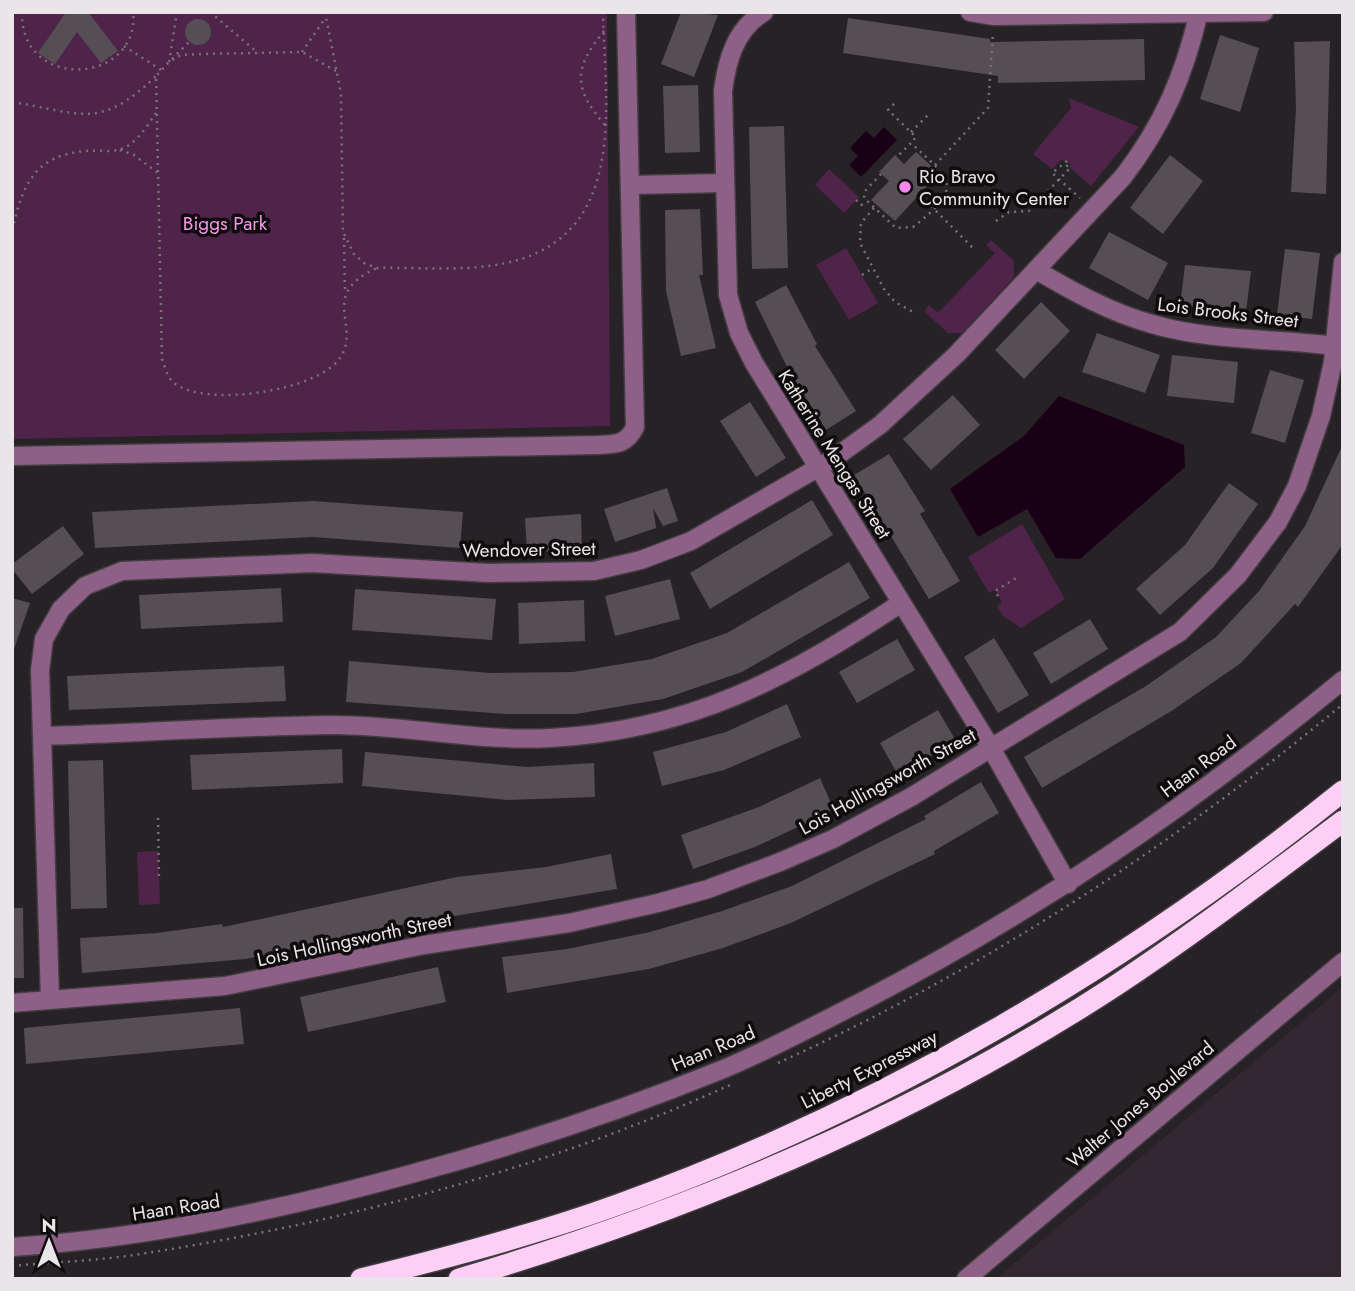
<svg xmlns="http://www.w3.org/2000/svg" width="1355" height="1291" font-family="Jost,sans-serif">
	<style>
		.built { fill: #332831 }
		.green { fill: #50234b }
		.water { fill: #190016 }
		.building { fill: #554e54 }
		.lines { fill: none; stroke-linecap: round; stroke-linejoin: round }
		.minor-casing { stroke: #423d41; stroke-width: 21 }
		.highway-casing { stroke: #423d41; stroke-width: 24 }
		.path { stroke: #787377; stroke-width: 2.5; stroke-dasharray: 2 5; stroke-linecap: butt }
		.minor { stroke: #8e6087; stroke-width: 18 }
		.highway { stroke: #fecff6; stroke-width: 21 }
		.poi-dot { fill: #f888eb; stroke: #0f0c0e; stroke-width: 2.5 }
		.labels { text-anchor: middle; stroke-width: 7; stroke-linejoin: round; paint-order: stroke }
		.poi-label { font-size: 19px; fill: #e9e5e9; stroke: #0f0c0e; text-anchor: start }
		.park-label { font-size: 19px; fill: #f698ea; stroke: #0f0c0e }
		.street-label { font-size: 19px; fill: #e9e5e9; stroke: #0f0c0e }
	</style>
	<rect width="100%" height="100%" fill="#272226"/>
	<polygon class="built" points="1343,987 1343,1279 996,1279"/>
	<g class="green">
		<polygon points="12,12 607,12 610,426 12,439"/>
		<polygon points="1069,98 1139,127 1091,186 1069,167 1071,164 1061,160 1052,169 1033,154 1071,108"/>
		<polygon points="829,169 859,197 844,213 815,185"/>
		<polygon points="991,240 1014,261 1014,277 962,333 948,333 924,311 929,305 938,313 995,253 986,245"/>
		<polygon points="846,248 878,303 849,320 816,265"/>
		<polygon points="1022,524 1065,599 1021,628 1003,616 997,606 1002,602 995,590 989,593 968,557"/>
		<polygon points="158,851 160,904 139,905 137,852"/>
	</g>
	<g class="water">
		<polygon points="884,127 897,140 861,177 849,165 858,156 850,148 866,131 874,138"/>
		<polygon points="1059,396 1184,445 1185,467 1080,559 1056,558 1027,509 978,537 950,489 1024,436"/>
	</g>
	<g class="building">
		<polygon points="66,12 88,12 118,51 101,63 77,32 55,64 38,53"/>
		<polygon points="681,12 718,15 694,77 661,64"/>
		<polygon points="848,18 990,39 990,42 1144,39 1145,80 998,83 998,76 843,53"/>
		<circle cx="198" cy="32" r="13"/>
		<polygon points="1220,35 1259,48 1240,112 1200,99"/>
		<polygon points="1330,41 1326,194 1291,192 1296,108 1294,42"/>
		<polygon points="698,85 700,152 665,153 663,86"/>
		<polygon points="784,126 788,268 752,269 749,127"/>
		<polygon points="916,152 939,173 895,221 871,200 889,181 879,172 895,155 904,164"/>
		<polygon points="1170,155 1203,181 1163,234 1130,208"/>
		<polygon points="700,209 703,275 699,275 716,348 681,356 666,291 665,210"/>
		<polygon points="1109,232 1168,263 1148,300 1089,268"/>
		<polygon points="1285,249 1320,253 1312,319 1277,315"/>
		<polygon points="1185,265 1251,271 1246,312 1180,306"/>
		<polygon points="786,285 817,344 815,346 856,411 826,430 790,373 755,302"/>
		<polygon points="1041,302 1070,331 1024,379 995,350"/>
		<polygon points="1097,333 1160,355 1145,393 1082,372"/>
		<polygon points="1172,355 1238,362 1234,403 1167,396"/>
		<polygon points="1270,370 1304,380 1285,443 1251,433"/>
		<polygon points="953,395 980,425 931,470 903,439"/>
		<polygon points="750,402 786,458 756,477 720,421"/>
		<polygon points="1343,444 1343,544 1298,607 1295,604 1241,663 1173,710 1042,788 1024,757 1146,686 1216,637 1259,591 1305,526"/>
		<polygon points="889,454 925,511 920,514 960,581 929,599 854,475"/>
		<polygon points="1229,483 1258,504 1213,568 1160,615 1136,589 1185,545"/>
		<polygon points="667,488 678,521 663,526 653,508 656,528 615,542 604,509"/>
		<polygon points="812,500 833,535 710,609 690,573"/>
		<polygon points="313,501 463,512 460,548 313,537 95,548 92,512"/>
		<polygon points="581,514 582,550 527,553 525,518"/>
		<polygon points="63,526 84,554 32,594 12,569 12,564"/>
		<polygon points="849,562 870,598 742,672 663,699 576,714 505,714 346,702 349,661 490,673 573,672 652,659 727,633"/>
		<polygon points="670,579 680,619 615,636 605,596"/>
		<polygon points="281,588 283,622 141,629 139,595"/>
		<polygon points="355,589 496,599 492,640 352,630"/>
		<polygon points="12,598 30,603 14,649 12,649"/>
		<polygon points="584,600 585,641 519,644 518,603"/>
		<polygon points="1090,619 1108,649 1051,684 1033,653"/>
		<polygon points="994,638 1029,695 998,713 964,657"/>
		<polygon points="897,639 915,670 857,703 839,672"/>
		<polygon points="284,666 286,701 69,710 67,676"/>
		<polygon points="787,704 801,737 724,770 662,786 653,752 726,732"/>
		<polygon points="938,710 956,741 898,775 880,743"/>
		<polygon points="342,749 343,783 192,790 190,755"/>
		<polygon points="365,752 527,767 594,763 595,797 508,800 362,786"/>
		<polygon points="103,760 107,908 71,909 68,761"/>
		<polygon points="820,778 834,810 755,847 693,869 681,835 759,807"/>
		<polygon points="981,782 999,813 934,851 935,854 791,923 723,948 649,969 507,993 502,957 567,949 650,932 722,911 792,886 926,819 924,816"/>
		<polygon points="611,854 617,889 389,927 246,959 82,973 80,938 157,933 222,924 223,927 457,877 546,867"/>
		<polygon points="12,908 23,908 24,978 12,978"/>
		<polygon points="438,967 446,1002 308,1032 300,997"/>
		<polygon points="240,1008 244,1044 26,1064 24,1028"/>
	</g>
	<g class="lines">
		<defs>
			<g id="minor">
				<path d="M764 12C735 30 727 60 723 91L728 295 739 333 754 363 991 748 1068 884"/>
				<polyline points="970,12 994,16 1264,12"/>
				<polyline points="631,185 724,183"/>
				<path d="M1036 270C1072 291 1111 313 1152 324 1213 342 1280 338 1343 347"/>
				<path d="M12 456 595 445C614 444 626 446 635 427L626 12"/>
				<path d="M43 736C140 733 237 726 334 725 406 725 478 742 550 738 689 731 788 678 901 603"/>
				<path d="M50 1000 40 670 44 639 61 609 85 586 122 571 312 563 489 573 594 571 641 560 691 541 833 459 880 425 957 354 1123 177C1163 125 1184 76 1199 12"/>
				<polyline points="12,1003 225,986 424,945 569,923 658,903 708,889 780,862 833,839 911,797 1180,632 1238,575 1278,522 1297,486 1321,416 1333,362 1343,262"/>
				<path d="M12 1247C149 1238 280 1210 411 1174 518 1145 623 1110 726 1068 773 1048 819 1023 865 1000 1040 909 1191 805 1343 680"/>
				<polyline points="966,1279 1343,962"/>
			</g>
			<g id="highway">
				<path d="M361 1279C447 1258 534 1235 617 1205 880 1111 1126 966 1343 791"/>
				<path d="M459 1279C688 1211 914 1117 1115 986 1194 934 1268 877 1343 821"/>
			</g>
		</defs>
		<use href="#minor" class="minor-casing"/>
		<use href="#highway" class="highway-casing"/>
		<g class="path">
			<path d="M22 12C20 93 141 84 133 12"/>
			<polyline points="199,12 199,19"/>
			<polyline points="210,12 258,53"/>
			<path d="M325 12 341 94 343 232 354 254 364 263 377 268C419 267 465 272 506 263 629 236 605 107 603 12"/>
			<path d="M604 31C573 69 573 88 605 125"/>
			<polyline points="124,46 161,70"/>
			<polyline points="302,52 324,20"/>
			<polyline points="172,59 190,41"/>
			<polyline points="169,62 177,12"/>
			<path d="M336 71 302 52 200 54 181 55 169 62 156 76 162 359C165 367 167 377 174 383 205 408 318 391 340 358 362 325 317 295 377 268"/>
			<path d="M12 102C82 113 99 131 156 76"/>
			<polyline points="894,104 888,110 916,137 911,143"/>
			<polyline points="911,132 930,113"/>
			<polyline points="120,150 134,155 158,173"/>
			<polyline points="1067,161 1052,173 1080,198"/>
			<polyline points="935,165 988,108 993,32"/>
			<path d="M881 174 865 191 864 198 896 228 913 227C964 187 952 181 911 143L897 157"/>
			<polyline points="856,200 861,205 867,202"/>
			<polyline points="931,206 973,248"/>
			<polyline points="874,208 861,223 860,243 884,289 895,302 913,312"/>
			<polyline points="996,221 1009,212 1029,211 1068,170 1065,168 1070,163"/>
			<path d="M12 230C23 185 34 155 86 151 96 150 108 152 118 150 135 146 147 126 156 113"/>
			<polyline points="344,238 345,294"/>
			<polyline points="862,275 873,268"/>
			<polyline points="998,596 995,591 1016,578"/>
			<polyline points="158,818 159,878"/>
			<path d="M778 1063C983 970 1170 848 1343 704"/>
			<path d="M12 1266C53 1262 94 1261 134 1255 337 1224 543 1170 730 1085"/>
		</g>
		<use href="#minor" class="minor"/>
		<use href="#highway" class="highway"/>
	</g>
	<circle class="poi-dot" cx="905" cy="187" r="7"/>
	<g class="labels">
		<g class="poi-label">
			<text x="919" y="183">Rio Bravo<tspan x="919" dy="22">Community Center</tspan></text>
		</g>
		<g class="park-label">
			<text x="225" y="230">Biggs Park</text>
		</g>
		<g class="street-label">
			<text transform="translate(1228 312) rotate(7)" y="7">Lois Brooks Street</text>
			<text transform="translate(835 454) rotate(58)" y="7">Katherine Mengas Street</text>
			<text transform="translate(529 549) rotate(-1)" y="7">Wendover Street</text>
			<text transform="translate(1198 766) rotate(-37)" y="7">Haan Road</text>
			<text transform="translate(887 781) rotate(-29)" y="7">Lois Hollingsworth Street</text>
			<text transform="translate(354 939) rotate(-12)" y="7">Lois Hollingsworth Street</text>
			<text transform="translate(713 1048) rotate(-23)" y="7">Haan Road</text>
			<text transform="translate(869 1069) rotate(-27)" y="7">Liberty Expressway</text>
			<text transform="translate(1140 1104) rotate(-40)" y="7">Walter Jones Boulevard</text>
			<text transform="translate(176 1207) rotate(-9)" y="7">Haan Road</text>
		</g>
	</g>
	<rect width="1355" height="1291" fill="none" stroke="#e9e5e9" stroke-width="28"/>
	<g transform="translate(49 1242)" stroke="#0f0c0e" stroke-width="5" paint-order="stroke">
	<path d="M0-5L12 26L0 18L-12 26Z" fill="#e9e5e9"/>
	<text y="-10" font-size="19" font-weight="bold" text-anchor="middle" fill="#e9e5e9">N</text>
	</g>
</svg>
